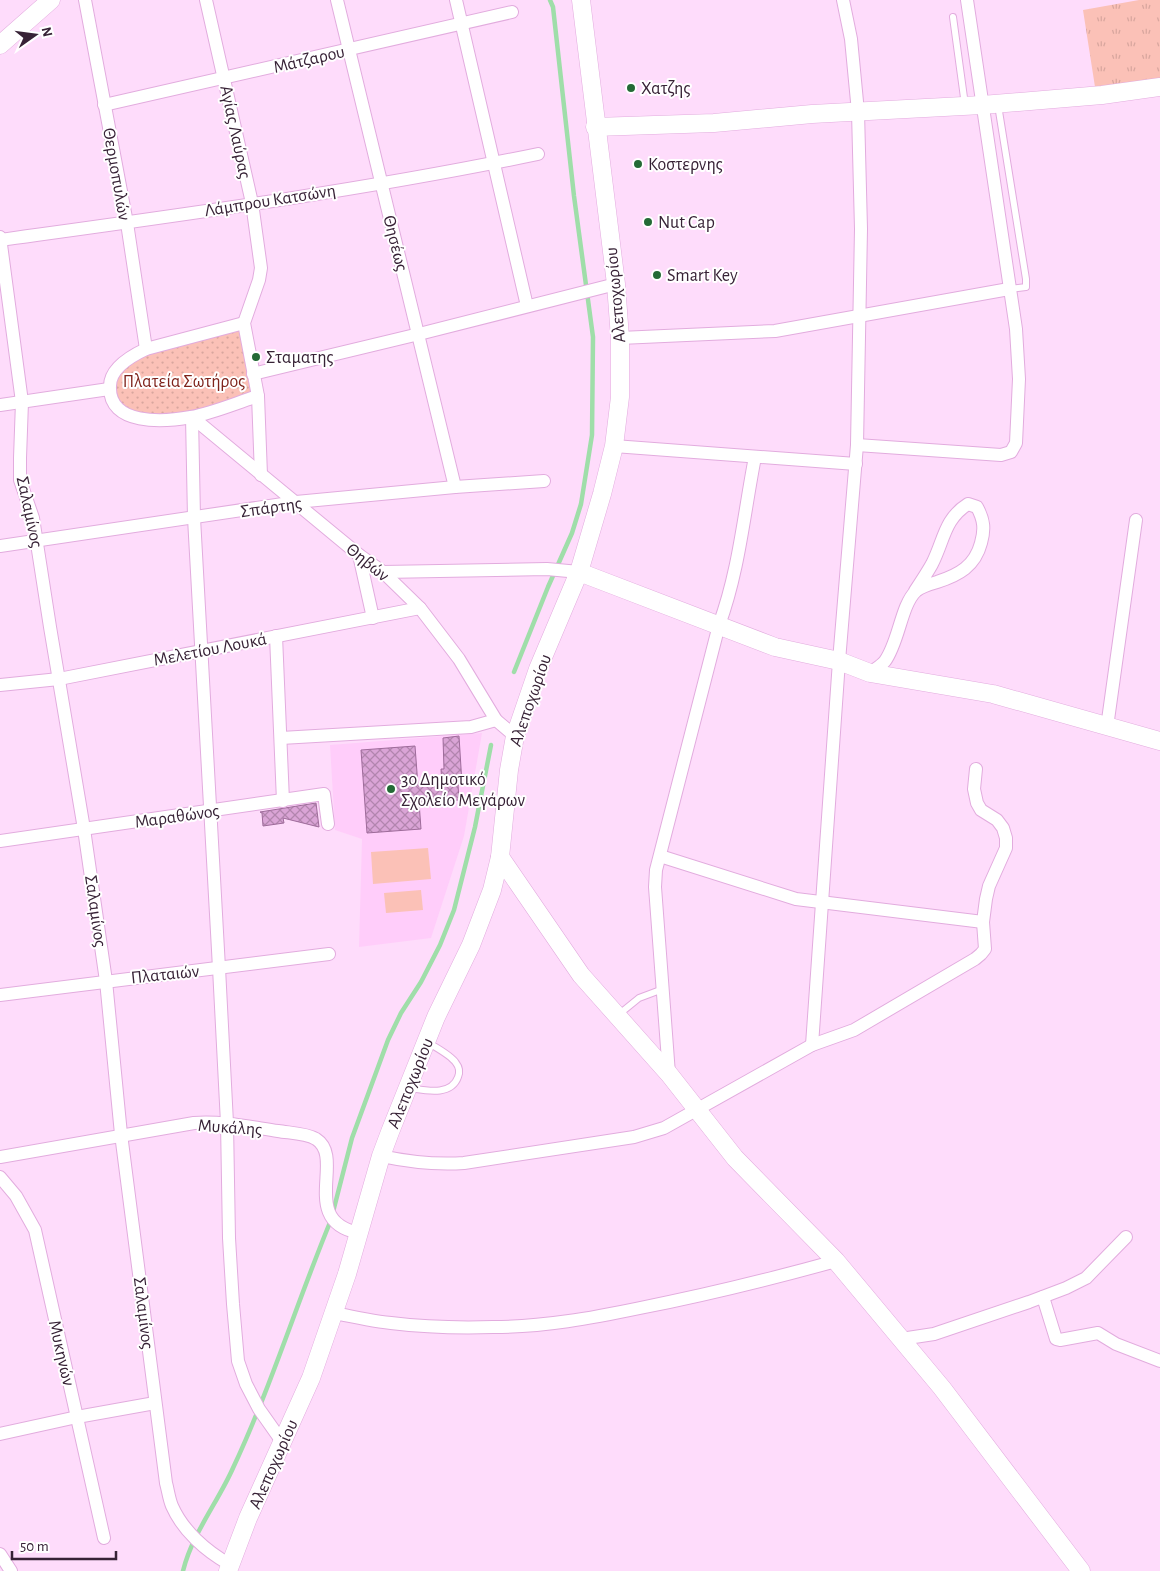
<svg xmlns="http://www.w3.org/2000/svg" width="1160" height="1571" font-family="'Alegreya Sans',sans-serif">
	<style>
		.built { fill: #ffcdfa }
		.grass { fill: url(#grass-tufts) }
		.park { fill: url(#park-dots) }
		.pitch { fill: #fbc1b7 }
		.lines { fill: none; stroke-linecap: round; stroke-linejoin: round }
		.stream { stroke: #9fdea9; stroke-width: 4.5 }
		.building { fill: url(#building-cross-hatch); stroke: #9e6b9a }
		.lane-casing { stroke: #e2acde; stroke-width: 8 }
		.street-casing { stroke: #e2acde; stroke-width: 14 }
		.secondary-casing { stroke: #e2acde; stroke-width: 19 }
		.lane { stroke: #fff; stroke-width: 6 }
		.street { stroke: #fff; stroke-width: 12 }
		.secondary { stroke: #fff; stroke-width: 18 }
		.poi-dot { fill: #246a36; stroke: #fff; stroke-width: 2 }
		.labels { text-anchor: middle; stroke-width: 4; stroke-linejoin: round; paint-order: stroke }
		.street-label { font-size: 18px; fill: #372236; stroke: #fff }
		.poi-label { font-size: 18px; fill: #372236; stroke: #fff; text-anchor: start }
		.park-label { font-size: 18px; fill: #7f241c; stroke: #fff }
	</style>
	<defs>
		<pattern id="grass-tufts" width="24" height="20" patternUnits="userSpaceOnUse" patternTransform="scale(1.25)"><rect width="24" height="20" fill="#fbc1b7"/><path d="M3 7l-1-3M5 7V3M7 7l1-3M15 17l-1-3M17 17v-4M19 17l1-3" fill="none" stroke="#d8a69e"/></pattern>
		<pattern id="park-dots" width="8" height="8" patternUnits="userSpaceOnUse" patternTransform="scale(1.25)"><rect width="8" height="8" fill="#fbc1b7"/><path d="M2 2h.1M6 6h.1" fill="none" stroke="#d8a69e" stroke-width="1.8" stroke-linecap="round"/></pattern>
		<pattern id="building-cross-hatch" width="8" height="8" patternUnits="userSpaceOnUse" patternTransform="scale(1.25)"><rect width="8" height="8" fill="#daa4d6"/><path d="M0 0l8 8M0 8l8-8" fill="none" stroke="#b285ae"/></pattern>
	</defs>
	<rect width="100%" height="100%" fill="#fedcfb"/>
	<polygon class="built" points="482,733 464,836 431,938 359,947 362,839 335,830 330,745"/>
	<polygon class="grass" points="1139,0 1160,0 1160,79 1095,87 1083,10"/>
	<polygon class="park" points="242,329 255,395 191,415 139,416 121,407 114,390 114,380 130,361 153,353"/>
	<g class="pitch">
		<polygon points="428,848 431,879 373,884 371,852"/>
		<polygon points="421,890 423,910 386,913 384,893"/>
	</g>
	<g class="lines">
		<g class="stream">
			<polyline points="514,672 548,587 572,533 581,504 592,435 593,337 574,196 553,7 550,0"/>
			<polyline points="333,1212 352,1138 388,1040 401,1013 421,982 440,945 454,910 475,827 491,745"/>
			<path d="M183 1571C192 1534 218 1502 233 1468 271 1387 297 1302 331 1220"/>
		</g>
	</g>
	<g class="building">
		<polygon points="459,736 462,784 458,785 459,800 419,802 421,829 367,833 361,750 415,746 418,786 442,784 441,769 444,769 443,738"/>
		<polygon points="316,803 319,827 283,818 284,823 263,826 262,813 260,812"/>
	</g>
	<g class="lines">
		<defs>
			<g id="lane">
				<polyline points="953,17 965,105"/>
				<polyline points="998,105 1026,279 1026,287 1009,289"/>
				<polyline points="618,1015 639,998 663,989"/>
				<path d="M408 1088C424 1090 451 1097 458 1077 460 1072 460 1068 456 1063 451 1055 435 1047 427 1042"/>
			</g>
			<g id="street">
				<polyline points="85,0 127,223 146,349"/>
				<polyline points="206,0 252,203 261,268 259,280 244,323 258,396 261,475"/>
				<polyline points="337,0 455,487"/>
				<polyline points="456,0 527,306"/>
				<polyline points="104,105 512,12"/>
				<path d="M0 237 22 402 20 458V480L33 518 50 627 84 829 106 981 121 1134 166 1483C168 1490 169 1499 172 1506 183 1531 206 1551 229 1564"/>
				<path d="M0 240C180 215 360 191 538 154"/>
				<path d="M244 323 146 349C131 356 110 368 110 386 108 426 164 422 191 417 213 413 236 403 258 396"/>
				<polyline points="620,338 775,331 1009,289"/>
				<polyline points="253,374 419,334 616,284"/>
				<polyline points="0,405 109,389"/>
				<polyline points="192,417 194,518 219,968 227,1123 229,1238 233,1304 238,1361 246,1384 259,1409 283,1443"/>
				<polyline points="192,417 359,555 383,572 420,608 459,659 496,720 515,736"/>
				<polyline points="857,445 1001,455 1011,452 1016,443 1019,379 1016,329 967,0"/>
				<polyline points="614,446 856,464"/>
				<polyline points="0,546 296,502 455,487 544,481"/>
				<polyline points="359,555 373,618"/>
				<polyline points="383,572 547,569 579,572"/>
				<polyline points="276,636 283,801"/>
				<path d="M870 673C875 669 881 666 885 661 899 642 901 605 916 591 922 586 930 584 937 582 959 575 975 566 981 543 985 529 984 520 977 507L968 504C944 519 944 541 932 564 927 573 921 582 915 591"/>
				<polyline points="0,685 59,679 420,608"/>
				<polyline points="1107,727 1136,520"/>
				<polyline points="281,738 471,727 496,720"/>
				<polyline points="0,841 324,794 328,824"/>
				<polyline points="660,856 796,899 983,922"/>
				<polyline points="0,995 329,954"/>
				<polyline points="812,1045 839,661 857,445 861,229 858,112 851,39 843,0"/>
				<path d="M669 1074 655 887 656 870 719 625C739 571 744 513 755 457"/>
				<path d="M381 1156C409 1162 435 1165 464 1163L634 1137 664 1128 812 1045 854 1030 975 959 981 954 985 949 983 922 986 899 989 886 1006 848V838L1003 828 997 820 981 810 977 803 974 789 976 769"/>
				<path d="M0 1157 194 1123C223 1121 250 1127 278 1131 290 1133 306 1133 316 1139 346 1158 298 1221 359 1233"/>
				<polyline points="0,1177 16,1196 35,1230 104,1538"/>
				<polyline points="1043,1297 1056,1339 1060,1340 1098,1333 1116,1344 1160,1361"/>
				<path d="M335 1313C353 1317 372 1321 391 1323 424 1327 460 1328 493 1327 543 1327 592 1318 640 1308 706 1295 771 1279 836 1261"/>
				<polyline points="901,1339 934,1334 1029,1302 1066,1288 1086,1278 1126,1237"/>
				<polyline points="0,1434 77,1417 155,1403"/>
				<polyline points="0,1554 11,1571"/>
			</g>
			<g id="secondary">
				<polyline points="0,45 51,0"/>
				<polyline points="595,127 714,123 812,114 982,105 1102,95 1160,87"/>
				<polyline points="579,572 775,647 839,661 870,673 993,694 1160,741"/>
				<polyline points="500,857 581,975 669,1074 735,1158 836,1261 942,1388 1081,1571"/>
				<polyline points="228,1571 248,1518 311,1378 347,1274 381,1156 390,1132 436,1017 471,945 492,890 500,857 509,770 515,736 538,669 579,572 602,494 614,446 620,397 620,338 616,284 581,0"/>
			</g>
		</defs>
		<use href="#lane" class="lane-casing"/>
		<use href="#street" class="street-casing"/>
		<use href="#secondary" class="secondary-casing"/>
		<use href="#lane" class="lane"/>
		<use href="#street" class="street"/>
		<use href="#secondary" class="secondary"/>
	</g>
	<g class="poi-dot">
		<circle cx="631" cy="88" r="5"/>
		<circle cx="638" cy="164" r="5"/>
		<circle cx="648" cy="222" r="5"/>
		<circle cx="657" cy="275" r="5"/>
		<circle cx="256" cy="357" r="5"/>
		<circle cx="391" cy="789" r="5"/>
	</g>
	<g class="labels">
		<g class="street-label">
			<text transform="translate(309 59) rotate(-13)" y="6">Μάτζαρου</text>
			<text transform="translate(236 132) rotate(78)" y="6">Αγίας Λαύρας</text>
			<text transform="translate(117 174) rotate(80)" y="6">Θερμοπυλών</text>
			<text transform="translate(270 200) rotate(-9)" y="6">Λάμπρου Κατσώνη</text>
			<text transform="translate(396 243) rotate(76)" y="6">Θησέως</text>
			<text transform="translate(615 295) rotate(-95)" y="6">Αλεποχωρίου</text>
			<text transform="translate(271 507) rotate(-8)" y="6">Σπάρτης</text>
			<text transform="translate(30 512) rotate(78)" y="6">Σαλαμίνος</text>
			<text transform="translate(368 562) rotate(39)" y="6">Θηβών</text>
			<text transform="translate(210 649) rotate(-11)" y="6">Μελετίου Λουκά</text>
			<text transform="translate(530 700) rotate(-71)" y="6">Αλεποχωρίου</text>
			<text transform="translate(177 816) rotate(-8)" y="6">Μαραθώνος</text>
			<text transform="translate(96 911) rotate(82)" y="6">Σαλαμίνος</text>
			<text transform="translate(165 974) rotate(-6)" y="6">Πλαταιών</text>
			<text transform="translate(410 1083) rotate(-68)" y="6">Αλεποχωρίου</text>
			<text transform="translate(230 1127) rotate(4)" y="6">Μυκάλης</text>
			<text transform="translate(144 1313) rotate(83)" y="6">Σαλαμίνος</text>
			<text transform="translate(62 1353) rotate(77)" y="6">Μυκηνών</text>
			<text transform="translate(273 1464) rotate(-66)" y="6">Αλεποχωρίου</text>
		</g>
		<g class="poi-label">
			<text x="641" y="94">Χατζης</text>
			<text x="648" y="170">Κοστερνης</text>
			<text x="658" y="228">Nut Cap</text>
			<text x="667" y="281">Smart Key</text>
			<text x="266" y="363">Σταματης</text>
			<text x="401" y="785">3ο Δημοτικό<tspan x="401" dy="21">Σχολείο Μεγάρων</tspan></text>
		</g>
		<g class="park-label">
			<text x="184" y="387">Πλατεία Σωτήρος</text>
		</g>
	</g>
	<g transform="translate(35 35) rotate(76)" stroke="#ffffff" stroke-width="4" paint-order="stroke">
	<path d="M0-4L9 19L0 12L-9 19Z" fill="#372236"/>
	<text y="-8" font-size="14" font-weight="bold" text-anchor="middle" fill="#372236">N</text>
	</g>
	<path d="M12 1551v8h104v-8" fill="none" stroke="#372236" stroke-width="2.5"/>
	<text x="20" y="1551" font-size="15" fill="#372236" stroke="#ffffff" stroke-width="4" paint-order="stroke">50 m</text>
</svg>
